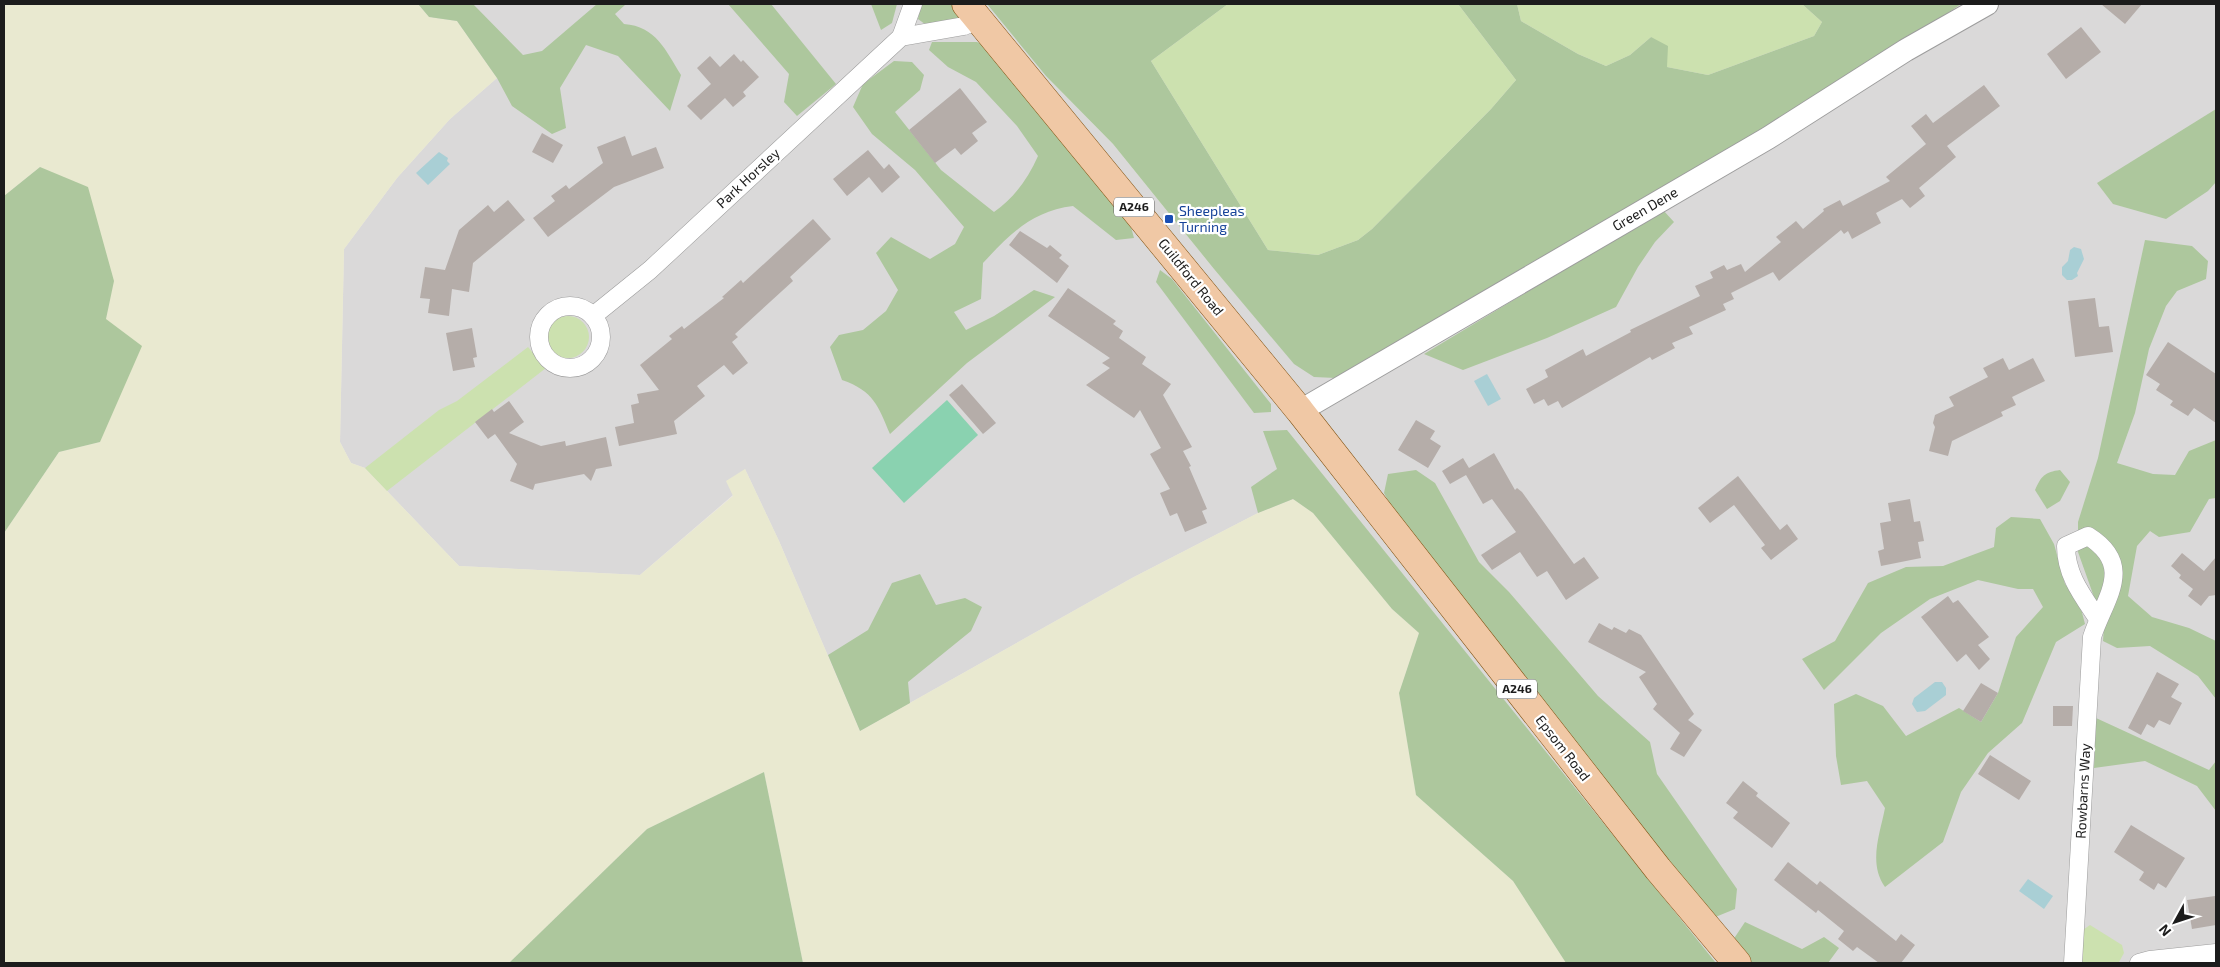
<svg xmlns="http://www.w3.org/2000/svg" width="2220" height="967" font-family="'Exo 2',sans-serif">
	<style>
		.residential { fill: #dad9d9 }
		.farmland { fill: #e9e9d0 }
		.grass { fill: #cce1af }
		.forest { fill: #adc79d }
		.pitch { fill: #8ad2b0 }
		.water { fill: #a9cfd5 }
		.building { fill: #b5ada9 }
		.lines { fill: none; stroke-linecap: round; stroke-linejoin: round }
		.minor-casing { stroke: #9d9d9d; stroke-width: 19 }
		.tertiary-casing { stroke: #9d9d9d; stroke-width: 24 }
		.primary-casing { stroke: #835312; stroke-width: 29 }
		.minor { stroke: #fff; stroke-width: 18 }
		.tertiary { stroke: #fff; stroke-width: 22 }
		.primary { stroke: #f0c8a5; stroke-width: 28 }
		.transit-dot { fill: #1a4fb4; stroke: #fff; stroke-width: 2 }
		.labels { text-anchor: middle; stroke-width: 4.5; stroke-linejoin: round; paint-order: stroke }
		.shield { fill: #fff; stroke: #606060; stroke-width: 1 }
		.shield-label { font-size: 12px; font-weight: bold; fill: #1c1c1c }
		.street-label { font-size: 14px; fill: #1c1c1c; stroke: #fff }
		.transit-label { font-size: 14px; fill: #164399; stroke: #fff; text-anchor: start }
	</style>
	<rect width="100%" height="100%" fill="#ece8e3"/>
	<polygon class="residential" points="418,4 987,4 1046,76 1113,144 1214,269 1294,363 1904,44 1961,4 2216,4 2216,963 1716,963 1332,487 1258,513 1132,578 860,731 779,541 745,469 733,495 640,575 459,566 365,468 351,463 340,442 344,249 397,178 450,119 497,78"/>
	<polygon class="farmland" points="4,4 418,4 429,17 457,21 497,78 450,119 397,178 344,249 340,442 351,463 365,468 459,566 640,575 733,496 726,481 745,469 779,541 860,731 1132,578 1258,513 1293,499 1313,513 1392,609 1419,633 1399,693 1416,795 1513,881 1566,963 803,963 764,772 647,829 509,963 4,963 4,533 59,452 100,442 106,319 113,281 40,167 4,196"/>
	<g class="grass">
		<polygon points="1228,4 1458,4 1516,80 1491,109 1372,229 1358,240 1318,255 1268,250 1151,61"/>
		<polygon points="1517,4 1802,4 1822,22 1814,36 1708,75 1667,67 1651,37 1630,55 1606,66 1578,54 1521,21"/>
		<circle cx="568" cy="337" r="21"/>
		<polygon points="528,347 546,368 387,491 365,468 439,410 457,401"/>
		<polygon points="2090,925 2122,945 2124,953 2119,962 2080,963 2080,932"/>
	</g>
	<g class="forest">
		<path d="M418 4H473L523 55 542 51 597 4H645L625 5 615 14 624 24C656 26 666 51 681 75L670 111 618 56 586 45 560 88 566 128 552 134 512 106 497 78 457 21 429 17Z"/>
		<polygon points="728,4 771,4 836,84 797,116 784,102 789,74"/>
		<polygon points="871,4 897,4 892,23 881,30"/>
		<polygon points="921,4 959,4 963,13 957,20 929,27 918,19"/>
		<polygon points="987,4 1228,4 1151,61 1268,250 1318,255 1358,240 1372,229 1491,109 1516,80 1458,4 1517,4 1521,21 1578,54 1606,66 1630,55 1651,37 1668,46 1667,67 1708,75 1814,36 1822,22 1802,4 1961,4 1904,44 1805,105 1336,378 1314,377 1294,364 1214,269 1113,144 1046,76"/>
		<path d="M932 42H977L993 49 1092 172 1131 227 1134 238 1116 240 1073 206C1032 211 1010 234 983 263L981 299 954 312 966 330 994 316 1034 290 1055 297 967 363 890 434C878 406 874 391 842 380L830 347 839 335 863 330 886 311 898 290 876 253 891 237 930 259 955 244 964 227 915 170 872 134 853 107 863 84 894 61 912 62 924 75 920 90 895 112 941 170 994 212C1014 198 1028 179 1038 156L1017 126 976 82 948 67 929 50Z"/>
		<polygon points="2216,109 2216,182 2208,191 2166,219 2113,204 2097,183"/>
		<polygon points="40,167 88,187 114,281 106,319 142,346 100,442 59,452 4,533 4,196"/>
		<polygon points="1663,210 1674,222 1655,242 1638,267 1616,307 1547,338 1463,370 1424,354"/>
		<polygon points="2145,240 2192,246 2208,261 2206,279 2177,291 2166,306 2149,349 2135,413 2117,463 2153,474 2175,475 2189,451 2216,440 2216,498 2209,499 2190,532 2159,537 2150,531 2137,546 2128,596 2152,617 2189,628 2216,641 2216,699 2198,676 2150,646 2117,648 2103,641 2104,625 2078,552 2078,522 2098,458"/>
		<polygon points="1160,270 1172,279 1271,404 1271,412 1254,413 1156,282"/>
		<polygon points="1287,430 1716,963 1566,963 1513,881 1416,795 1399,693 1419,633 1392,609 1313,513 1293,499 1258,513 1251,487 1277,469 1263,431"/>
		<polygon points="1416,470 1435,483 1479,562 1509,592 1598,696 1650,742 1657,774 1737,889 1735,909 1713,918 1401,525 1384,493 1388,474"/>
		<path d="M2060 470 2070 482 2060 501 2047 509 2035 490C2041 476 2045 472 2060 470Z"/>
		<path d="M2011 517 2040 519 2054 544 2065 584 2079 601 2085 624 2056 642 2022 723 1988 753 1961 792 1943 842 1885 887C1868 863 1880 834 1885 808L1867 781 1841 785 1836 756 1834 704 1856 694 1883 706 1906 736 1959 708 1981 722 1998 693 2016 637 2043 607 2033 589H2018L1978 580 1930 599 1881 633 1824 690 1802 659 1835 641 1868 583 1906 567 1943 566 1994 547 1996 528Z"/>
		<polygon points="920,574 936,605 965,598 982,607 971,631 908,682 910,703 860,731 828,655 868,630 892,583"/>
		<polygon points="2096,718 2209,770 2216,761 2216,811 2197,786 2145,761 2094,768"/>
		<polygon points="764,772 803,963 509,963 647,829"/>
		<polygon points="1745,922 1802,949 1824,937 1839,948 1828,963 1746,963 1731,943"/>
	</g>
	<polygon class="pitch" points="947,400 978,435 904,503 872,468"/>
	<g class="water">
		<polygon points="439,152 448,158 447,161 450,164 428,185 416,173"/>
		<polygon points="2074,247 2081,249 2084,259 2077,273 2078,276 2072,280 2067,280 2062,275 2062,267 2068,261 2070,250"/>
		<polygon points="1487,374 1501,399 1488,406 1474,381"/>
		<polygon points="1935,682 1942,682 1946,688 1946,695 1925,711 1917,712 1912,704 1914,698"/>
		<polygon points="2028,879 2053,896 2044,909 2019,891"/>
	</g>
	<g class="building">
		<polygon points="2101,4 2142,4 2125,24"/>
		<polygon points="2081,27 2101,52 2066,79 2047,54"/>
		<polygon points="734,54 741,62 743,60 759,77 743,92 746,96 733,107 725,98 701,120 687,106 711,84 697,68 710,56 720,67"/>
		<polygon points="1984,85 2000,106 1947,146 1956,157 1919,188 1925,196 1910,208 1902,199 1876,213 1881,223 1852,239 1848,231 1844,234 1841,230 1779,281 1773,272 1731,293 1734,299 1723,304 1726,310 1689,327 1693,334 1672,343 1675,348 1652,360 1650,357 1562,408 1558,401 1548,406 1544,399 1534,404 1526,389 1548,377 1545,370 1583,349 1586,356 1631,332 1630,330 1700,296 1695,286 1713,278 1710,272 1724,265 1727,270 1741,264 1745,272 1781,242 1776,237 1796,221 1803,229 1824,211 1823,209 1840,200 1843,206 1890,181 1886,177 1926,144 1911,126 1926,114 1933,123"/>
		<polygon points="960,88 987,122 972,133 978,141 961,155 955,148 935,163 909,130"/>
		<polygon points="542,133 563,145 553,163 532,152"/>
		<polygon points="625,136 632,156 656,147 664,168 614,187 548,237 533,218 555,201 551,196 566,185 569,189 603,163 597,147"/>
		<polygon points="868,150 884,169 889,164 900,177 882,193 869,177 847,196 833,179"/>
		<polygon points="508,200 525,220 473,263 469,292 452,289 449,316 428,313 430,299 420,298 425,267 445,270 459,230 488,205 494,212"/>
		<polygon points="813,219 831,239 790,277 793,281 735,334 738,337 732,342 748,363 733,375 724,365 697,386 705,396 674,421 677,434 619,446 615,427 634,423 631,405 639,403 637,394 659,390 640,365 672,339 669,336 682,326 684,329 724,298 722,297 741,280 743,283"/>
		<polygon points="1020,231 1047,248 1050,245 1062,255 1059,258 1069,266 1057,283 1009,245"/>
		<polygon points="1068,288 1116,321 1113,324 1123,331 1119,338 1146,357 1142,364 1171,384 1163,395 1192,447 1183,451 1191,466 1189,467 1207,509 1202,511 1207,523 1185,532 1177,513 1170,516 1160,493 1170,489 1150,454 1161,448 1140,410 1134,418 1086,385 1110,368 1102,363 1110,358 1048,316"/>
		<polygon points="2095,298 2099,327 2109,326 2113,352 2075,357 2068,301"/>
		<polygon points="472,328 477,357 473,358 475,367 453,371 446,333"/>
		<polygon points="2168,342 2216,374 2216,423 2194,408 2188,416 2170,405 2173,401 2156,390 2160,384 2146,375"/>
		<polygon points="2003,358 2009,370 2033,358 2045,381 2012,397 2016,405 2001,412 2003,416 1952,441 1948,456 1929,451 1935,427 1933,423 1935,415 1954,406 1949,397 1988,377 1983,368"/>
		<polygon points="962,384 996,423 983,434 949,395"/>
		<polygon points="509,401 524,422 509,433 541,446 565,441 566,446 606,437 612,466 596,469 591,481 584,474 535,484 533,490 510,481 517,464 495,434 488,439 475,422 492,409 494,412"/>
		<polygon points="1416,420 1435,431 1430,439 1441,446 1428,468 1398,450"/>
		<polygon points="1494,453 1515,490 1517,488 1522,492 1574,564 1584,557 1599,578 1566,600 1547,571 1537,577 1520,552 1492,570 1481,555 1516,532 1492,499 1483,504 1466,475 1450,484 1442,471 1463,458 1469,468"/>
		<polygon points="1738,476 1780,530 1787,524 1798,539 1771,560 1761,548 1765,545 1734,505 1710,523 1698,508"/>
		<polygon points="1910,499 1914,522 1920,521 1924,541 1918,542 1921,558 1881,566 1878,551 1884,549 1880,523 1891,521 1888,503"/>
		<polygon points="2182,553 2204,571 2216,557 2216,595 2209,596 2201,606 2188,596 2193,589 2179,578 2181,575 2171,566"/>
		<polygon points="1948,596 1953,603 1958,600 1989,637 1978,645 1990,659 1979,670 1966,654 1957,662 1921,617"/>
		<polygon points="1599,623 1612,630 1614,627 1626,633 1629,629 1641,635 1694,714 1688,720 1702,730 1684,757 1670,749 1680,733 1653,709 1657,704 1639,677 1646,672 1588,642"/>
		<polygon points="2157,672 2179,684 2171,697 2182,703 2170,725 2159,720 2154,728 2147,724 2141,735 2128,728"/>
		<polygon points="1981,683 1998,693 1981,722 1963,711"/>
		<polygon points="2053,706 2073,706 2072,726 2053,726"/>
		<polygon points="1990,755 2031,781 2019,800 1978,774"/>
		<polygon points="1743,781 1758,793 1756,796 1790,823 1772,848 1733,818 1738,812 1726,803"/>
		<polygon points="2131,825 2185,858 2166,888 2158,883 2154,890 2139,880 2144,872 2114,852"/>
		<polygon points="1788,862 1817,885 1820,881 1896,941 1901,934 1915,945 1901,963 1879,963 1857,947 1853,951 1838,939 1844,931 1818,910 1816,913 1774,880"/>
		<polygon points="2215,896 2216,925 2192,929 2187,900"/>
	</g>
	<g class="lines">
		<defs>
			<g id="minor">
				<polyline points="901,37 913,4"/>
				<circle cx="570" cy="337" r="31"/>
				<polyline points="593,316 650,270 901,37 964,26 979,19"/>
				<path d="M2073 963 2092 637C2104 599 2136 566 2088 536L2066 546C2066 575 2082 595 2098 619"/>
				<polyline points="2139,963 2150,960 2216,953"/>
			</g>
			<polyline id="tertiary" points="1300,411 1768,138 1906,50 1987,4"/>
			<polyline id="primary" points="966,4 1300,411 1658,869 1737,963"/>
		</defs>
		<use href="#minor" class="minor-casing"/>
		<use href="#tertiary" class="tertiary-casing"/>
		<use href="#primary" class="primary-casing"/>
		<use href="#minor" class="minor"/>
		<use href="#tertiary" class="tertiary"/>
		<use href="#primary" class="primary"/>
	</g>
	<rect class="transit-dot" x="1164" y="214" width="10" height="10" rx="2.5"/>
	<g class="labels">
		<g class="shield">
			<rect x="1114" y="197.5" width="40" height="19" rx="4"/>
			<rect x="1497" y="679.5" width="40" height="19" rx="4"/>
		</g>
		<g class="shield-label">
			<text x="1134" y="211">A246</text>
			<text x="1517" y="693">A246</text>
		</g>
		<g class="street-label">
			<text transform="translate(748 178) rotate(-43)" y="5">Park Horsley</text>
			<text transform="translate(1645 209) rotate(-30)" y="5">Green Dene</text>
			<text transform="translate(1191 277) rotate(51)" y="5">Guildford Road</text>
			<text transform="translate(1563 748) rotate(52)" y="5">Epsom Road</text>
			<text transform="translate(2083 791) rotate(-87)" y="5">Rowbarns Way</text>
		</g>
		<g class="transit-label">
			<text x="1179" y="216">Sheepleas<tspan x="1179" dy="16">Turning</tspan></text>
		</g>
	</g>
	<rect width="2220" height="967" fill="none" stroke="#1c1c1c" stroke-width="10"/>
	<g transform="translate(2175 922) rotate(230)" stroke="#ffffff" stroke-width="4" paint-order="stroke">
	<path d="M0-4L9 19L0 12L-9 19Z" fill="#1c1c1c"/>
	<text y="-8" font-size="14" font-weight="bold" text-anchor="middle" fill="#1c1c1c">N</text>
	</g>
</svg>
